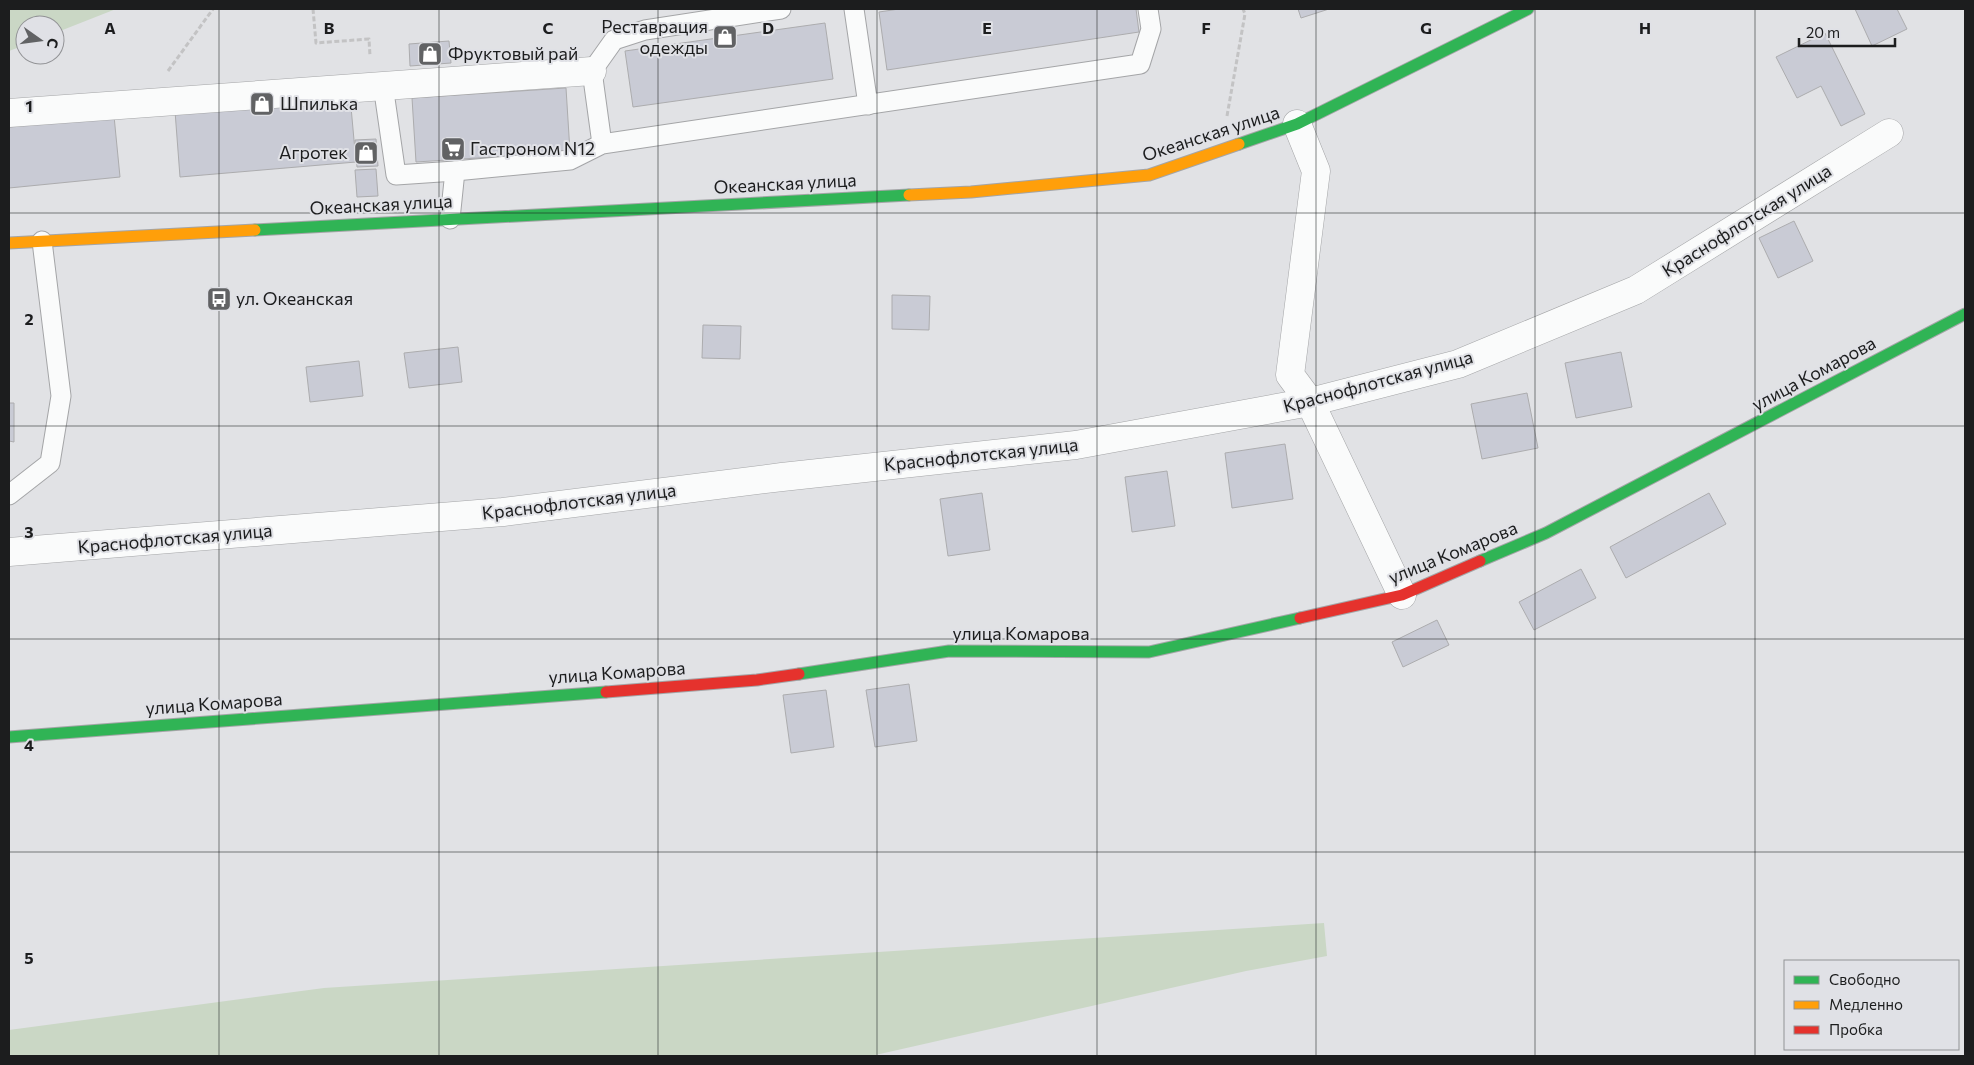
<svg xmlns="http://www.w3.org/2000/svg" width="1974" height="1065" font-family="Commissioner,sans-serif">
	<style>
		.green { fill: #cad7c5 }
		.building { fill: #c9cbd5; stroke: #acacae }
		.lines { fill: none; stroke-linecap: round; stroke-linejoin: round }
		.lane-casing { stroke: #a4a5a7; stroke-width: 21 }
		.street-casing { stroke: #a4a5a7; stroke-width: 29 }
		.fast-casing { stroke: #a4a5a7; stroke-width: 13 }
		.slow-casing { stroke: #a4a5a7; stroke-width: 13 }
		.jam-casing { stroke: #a4a5a7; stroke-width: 13 }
		.path { stroke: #c3c3c4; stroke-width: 3; stroke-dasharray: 5 2.5; stroke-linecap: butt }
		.lane { stroke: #fafbfb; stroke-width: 19 }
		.street { stroke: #fafbfb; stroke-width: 28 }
		.fast { stroke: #30b455; stroke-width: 11 }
		.slow { stroke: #ff9f0a; stroke-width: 11 }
		.jam { stroke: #e5322d; stroke-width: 11 }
		.grid { fill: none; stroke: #1c1d1e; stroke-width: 1; stroke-opacity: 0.55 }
		.labels { text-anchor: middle; stroke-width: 4; stroke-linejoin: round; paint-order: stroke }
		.poi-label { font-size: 18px; fill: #1c1d1e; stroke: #e0e1e6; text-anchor: start }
		.street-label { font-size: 18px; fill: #1c1d1e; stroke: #e0e1e6 }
		.grid-label { font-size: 16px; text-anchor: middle; font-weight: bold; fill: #1c1d1e; stroke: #e0e1e6; stroke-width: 4; stroke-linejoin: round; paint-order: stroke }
	</style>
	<rect width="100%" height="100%" fill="#e1e2e5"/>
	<g class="green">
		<polygon points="9,9 116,9 55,33 55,25 25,25 25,45 9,51"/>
		<polygon points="1324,923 1327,956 1246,971 871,1056 9,1056 9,1030 324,988"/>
	</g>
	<g class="building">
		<polygon points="899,9 1136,9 1139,32 887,70 879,12"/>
		<polygon points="1298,9 1329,9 1301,18"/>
		<polygon points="1855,9 1897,9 1907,29 1872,46"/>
		<polygon points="825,23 833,79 633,107 625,51"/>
		<polygon points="1825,33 1865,114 1841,126 1821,86 1797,98 1776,57"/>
		<polygon points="449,41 451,63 410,66 409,44"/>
		<polygon points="566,88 570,152 416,162 412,98"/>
		<polygon points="350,96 356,162 180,177 175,111"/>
		<polygon points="114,116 120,177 9,188 9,127"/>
		<polygon points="376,139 378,166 357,167 355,140"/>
		<polygon points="376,169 378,196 357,197 355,170"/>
		<polygon points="1794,221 1813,261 1778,278 1759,238"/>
		<polygon points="892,295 930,296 929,330 892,329"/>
		<polygon points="703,325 741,326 740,359 702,358"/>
		<polygon points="458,347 462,382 409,388 404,353"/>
		<polygon points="1621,352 1632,407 1576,418 1565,363"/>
		<polygon points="359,361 363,396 310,402 306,367"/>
		<polygon points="1527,393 1538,448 1482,459 1471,404"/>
		<polygon points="9,403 14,403 14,442 9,441"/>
		<polygon points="1285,444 1293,499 1232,508 1225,453"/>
		<polygon points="1167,471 1175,526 1132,532 1125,477"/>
		<polygon points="982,493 990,550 948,556 940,499"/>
		<polygon points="1709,493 1726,524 1626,578 1610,547"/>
		<polygon points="1581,569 1596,598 1534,630 1519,602"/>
		<polygon points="1437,620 1449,645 1403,667 1392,642"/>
		<polygon points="909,684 917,741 875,747 866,690"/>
		<polygon points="826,690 834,747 791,753 783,695"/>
	</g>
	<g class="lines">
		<defs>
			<g id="lane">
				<polyline points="854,9 868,105"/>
				<polyline points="383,85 396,175 455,171"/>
				<polyline points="602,144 592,71 614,40 645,30 781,9"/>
				<polyline points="450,219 455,171 570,160 602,144 1140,64 1151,29 1148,9"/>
				<polyline points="9,495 50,463 61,396 42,241"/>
			</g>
			<g id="street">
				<polyline points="9,113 592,71"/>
				<polyline points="1297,124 1316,171 1290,375 1310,402 1402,595"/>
				<polyline points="9,552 503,512 782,477 1076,445 1310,402 1458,364 1636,290 1889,133"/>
			</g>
			<g id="fast">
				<polyline points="1239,144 1297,124 1528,9"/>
				<polyline points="255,230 909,195"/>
				<polyline points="1480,561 1546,533 1965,314"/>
				<polyline points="799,674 949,651 1149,652 1300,618"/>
				<polyline points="9,737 606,692"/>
			</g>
			<g id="slow">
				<polyline points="909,195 971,192 1149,175 1239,144"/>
				<polyline points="9,243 255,230"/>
			</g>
			<g id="jam">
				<polyline points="1300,618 1402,595 1480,561"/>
				<polyline points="606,692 757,680 799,674"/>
			</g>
		</defs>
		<use href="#lane" class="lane-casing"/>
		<use href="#street" class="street-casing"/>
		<use href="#fast" class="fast-casing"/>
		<use href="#slow" class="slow-casing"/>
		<use href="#jam" class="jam-casing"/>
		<g class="path">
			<polyline points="313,9 316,43 369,39 370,56"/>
			<polyline points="168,71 213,9"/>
			<polyline points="1227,116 1245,14 1243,9"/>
		</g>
		<use href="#lane" class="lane"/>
		<use href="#street" class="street"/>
		<use href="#fast" class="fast"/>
		<use href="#slow" class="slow"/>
		<use href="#jam" class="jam"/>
	</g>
	<path class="grid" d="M219 9V1056M439 9V1056M658 9V1056M877 9V1056M1097 9V1056M1316 9V1056M1535 9V1056M1755 9V1056M9 213H1965M9 426H1965M9 639H1965M9 852H1965"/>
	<defs>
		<symbol id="shop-square" viewBox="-11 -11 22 22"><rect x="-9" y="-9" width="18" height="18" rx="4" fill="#616264" stroke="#e0e1e6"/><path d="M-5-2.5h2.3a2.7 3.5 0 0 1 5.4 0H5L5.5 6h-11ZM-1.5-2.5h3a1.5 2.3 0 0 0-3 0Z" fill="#fff"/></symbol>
		<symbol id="supermarket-square" viewBox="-11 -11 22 22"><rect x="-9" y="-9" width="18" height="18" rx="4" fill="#616264" stroke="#e0e1e6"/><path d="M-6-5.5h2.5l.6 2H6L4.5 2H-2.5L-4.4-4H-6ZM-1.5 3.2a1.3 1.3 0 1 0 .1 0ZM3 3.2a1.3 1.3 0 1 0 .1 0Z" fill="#fff"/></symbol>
		<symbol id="bus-square" viewBox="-11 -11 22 22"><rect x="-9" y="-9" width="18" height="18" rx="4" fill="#616264" stroke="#e0e1e6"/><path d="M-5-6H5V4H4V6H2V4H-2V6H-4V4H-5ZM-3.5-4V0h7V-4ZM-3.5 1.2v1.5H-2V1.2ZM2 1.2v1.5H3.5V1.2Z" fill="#fff"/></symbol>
	</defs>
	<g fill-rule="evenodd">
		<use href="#shop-square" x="711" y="23" width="28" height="28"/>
		<use href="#shop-square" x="416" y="40" width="28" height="28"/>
		<use href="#shop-square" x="248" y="90" width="28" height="28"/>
		<use href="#supermarket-square" x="439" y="135" width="28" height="28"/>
		<use href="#shop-square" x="352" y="139" width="28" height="28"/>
		<use href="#bus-square" x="205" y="285" width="28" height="28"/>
	</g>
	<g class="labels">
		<g class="poi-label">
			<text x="708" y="33" text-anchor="end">Реставрация<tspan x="708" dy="21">одежды</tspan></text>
			<text x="448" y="60">Фруктовый рай</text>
			<text x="280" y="110">Шпилька</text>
			<text x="470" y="155">Гастроном N12</text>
			<text x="348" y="159" text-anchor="end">Агротек</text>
			<text x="236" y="305">ул. Океанская</text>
		</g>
		<g class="street-label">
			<text transform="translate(1211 134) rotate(-18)" y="6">Океанская улица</text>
			<text transform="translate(785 184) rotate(-3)" y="6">Океанская улица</text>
			<text transform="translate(381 205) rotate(-3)" y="6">Океанская улица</text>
			<text transform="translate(1747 221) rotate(-32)" y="6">Краснофлотская улица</text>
			<text transform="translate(1814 374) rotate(-28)" y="6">улица Комарова</text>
			<text transform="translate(1378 382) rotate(-15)" y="6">Краснофлотская улица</text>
			<text transform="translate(981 455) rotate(-6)" y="6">Краснофлотская улица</text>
			<text transform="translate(579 502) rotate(-7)" y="6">Краснофлотская улица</text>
			<text transform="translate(175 539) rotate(-5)" y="6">Краснофлотская улица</text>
			<text transform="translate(1453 553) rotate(-22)" y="6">улица Комарова</text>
			<text x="1021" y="640">улица Комарова</text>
			<text transform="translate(617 673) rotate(-4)" y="6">улица Комарова</text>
			<text transform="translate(214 704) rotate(-4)" y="6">улица Комарова</text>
		</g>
	</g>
	<g class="grid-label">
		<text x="110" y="34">A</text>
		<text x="329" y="34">B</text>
		<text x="548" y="34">C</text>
		<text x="768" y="34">D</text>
		<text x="987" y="34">E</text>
		<text x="1206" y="34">F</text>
		<text x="1426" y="34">G</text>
		<text x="1645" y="34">H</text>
		<text x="29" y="112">1</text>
		<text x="29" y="325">2</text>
		<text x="29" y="538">3</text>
		<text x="29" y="751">4</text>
		<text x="29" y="964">5</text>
	</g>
	<rect width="1974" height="1065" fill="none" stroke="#1c1d1e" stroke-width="20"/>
	<rect x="1784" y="960" width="175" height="90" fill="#e0e1e6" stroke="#929396"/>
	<rect x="1794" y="976" width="25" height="8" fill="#30b455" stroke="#929396"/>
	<text x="1829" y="985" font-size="15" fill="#1c1d1e">Свободно</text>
	<rect x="1794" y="1001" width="25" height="8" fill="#ff9f0a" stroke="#929396"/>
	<text x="1829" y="1010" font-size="15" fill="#1c1d1e">Медленно</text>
	<rect x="1794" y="1026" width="25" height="8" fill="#e5322d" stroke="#929396"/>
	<text x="1829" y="1035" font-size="15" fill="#1c1d1e">Пробка</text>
	<g transform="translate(40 40) rotate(104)"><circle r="24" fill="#e0e1e6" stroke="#929396"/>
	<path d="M0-4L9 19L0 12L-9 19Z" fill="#616264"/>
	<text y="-8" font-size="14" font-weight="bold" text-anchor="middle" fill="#1c1d1e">С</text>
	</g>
	<path d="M1799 38v8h96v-8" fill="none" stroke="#1c1d1e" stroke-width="2.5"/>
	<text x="1806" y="38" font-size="15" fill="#1c1d1e" stroke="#e0e1e6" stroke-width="4" paint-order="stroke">20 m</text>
</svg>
